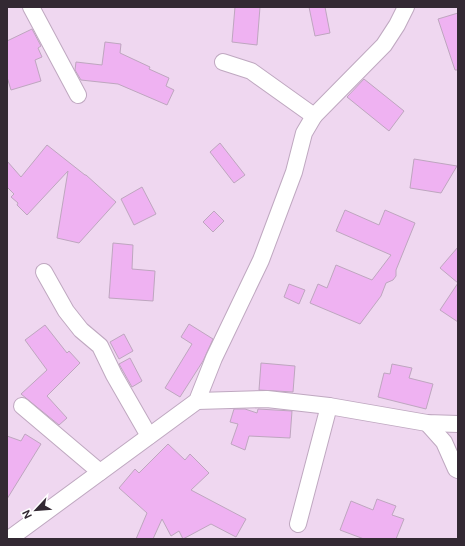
<svg xmlns="http://www.w3.org/2000/svg" width="465" height="546" font-family="'DM Sans',sans-serif">
	<style>
		.building { fill: #efb2f2; stroke: #bea6bf }
		.lines { fill: none; stroke-linecap: round; stroke-linejoin: round }
		.street-casing { stroke: #bfa8c0; stroke-width: 18 }
		.street { stroke: #fff; stroke-width: 16 }
	</style>
	<rect width="100%" height="100%" fill="#efd7f0"/>
	<g class="building">
		<polygon points="235,7 260,7 257,45 232,42"/>
		<polygon points="309,7 325,7 330,33 315,36"/>
		<polygon points="458,13 458,70 455,70 438,19"/>
		<polygon points="32,29 41,46 38,48 42,57 35,60 41,81 11,90 7,77 7,41"/>
		<polygon points="105,42 121,44 120,53 150,67 149,69 169,78 166,86 174,90 167,105 118,84 81,80 75,70 76,62 102,65"/>
		<polygon points="364,79 404,111 389,131 347,97"/>
		<polygon points="220,143 245,175 234,183 210,152"/>
		<polygon points="47,145 85,175 86,175 116,202 79,243 57,238 68,171 27,215 17,205 18,203 11,197 14,194 7,187 7,161 21,177"/>
		<polygon points="414,159 457,166 441,193 410,188"/>
		<polygon points="142,187 156,214 134,225 121,199"/>
		<polygon points="345,210 379,225 385,210 415,223 396,270 396,276 393,280 386,283 381,296 360,324 310,303 318,284 327,288 336,265 372,280 391,255 336,231"/>
		<polygon points="214,211 224,221 213,232 203,222"/>
		<polygon points="113,243 133,245 132,269 155,271 153,301 109,298"/>
		<polygon points="458,247 458,283 440,268"/>
		<polygon points="458,283 458,322 440,310"/>
		<polygon points="289,284 305,290 299,304 284,297"/>
		<polygon points="189,324 213,339 203,361 180,397 165,388 192,344 181,337"/>
		<polygon points="45,325 67,353 69,351 80,363 47,396 67,418 59,425 21,394 47,370 25,340"/>
		<polygon points="124,334 133,351 119,359 110,342"/>
		<polygon points="130,358 142,381 132,387 119,364"/>
		<polygon points="261,363 295,366 293,392 259,390"/>
		<polygon points="392,364 412,368 409,378 433,384 426,409 378,397 384,373 390,374"/>
		<polygon points="234,409 245,409 257,413 258,409 292,411 290,438 249,436 245,450 231,444 238,424 230,422"/>
		<polygon points="25,434 41,444 7,499 7,436 21,441"/>
		<polygon points="168,444 185,460 190,454 209,473 191,490 246,519 236,537 211,524 183,539 179,531 171,536 162,519 153,539 136,539 147,513 119,488 135,469 139,473"/>
		<polygon points="377,499 396,506 392,515 404,519 396,539 364,539 340,530 351,501 373,510"/>
	</g>
	<g class="lines">
		<defs>
			<g id="street">
				<polyline points="31,7 78,95"/>
				<polyline points="223,62 251,71 314,116"/>
				<polyline points="44,272 66,311 81,330 100,346 114,375 149,436"/>
				<polyline points="197,401 267,399 329,406 427,423 458,424"/>
				<polyline points="22,406 100,472"/>
				<polyline points="427,423 444,442 456,469 458,470"/>
				<polyline points="298,524 329,406"/>
				<polyline points="9,539 197,401 214,358 261,260 294,172 304,133 314,116 384,45 397,25 406,7"/>
			</g>
		</defs>
		<use href="#street" class="street-casing"/>
		<use href="#street" class="street"/>
	</g>
	<rect width="465" height="546" fill="none" stroke="#332933" stroke-width="16"/>
	<g transform="translate(36 510) rotate(244)" stroke="#ffffff" stroke-width="3" paint-order="stroke">
	<path d="M0-3L7 15L0 10L-7 15Z" fill="#332933"/>
	<text y="-6" font-size="11" font-weight="bold" text-anchor="middle" fill="#332933">N</text>
	</g>
</svg>
